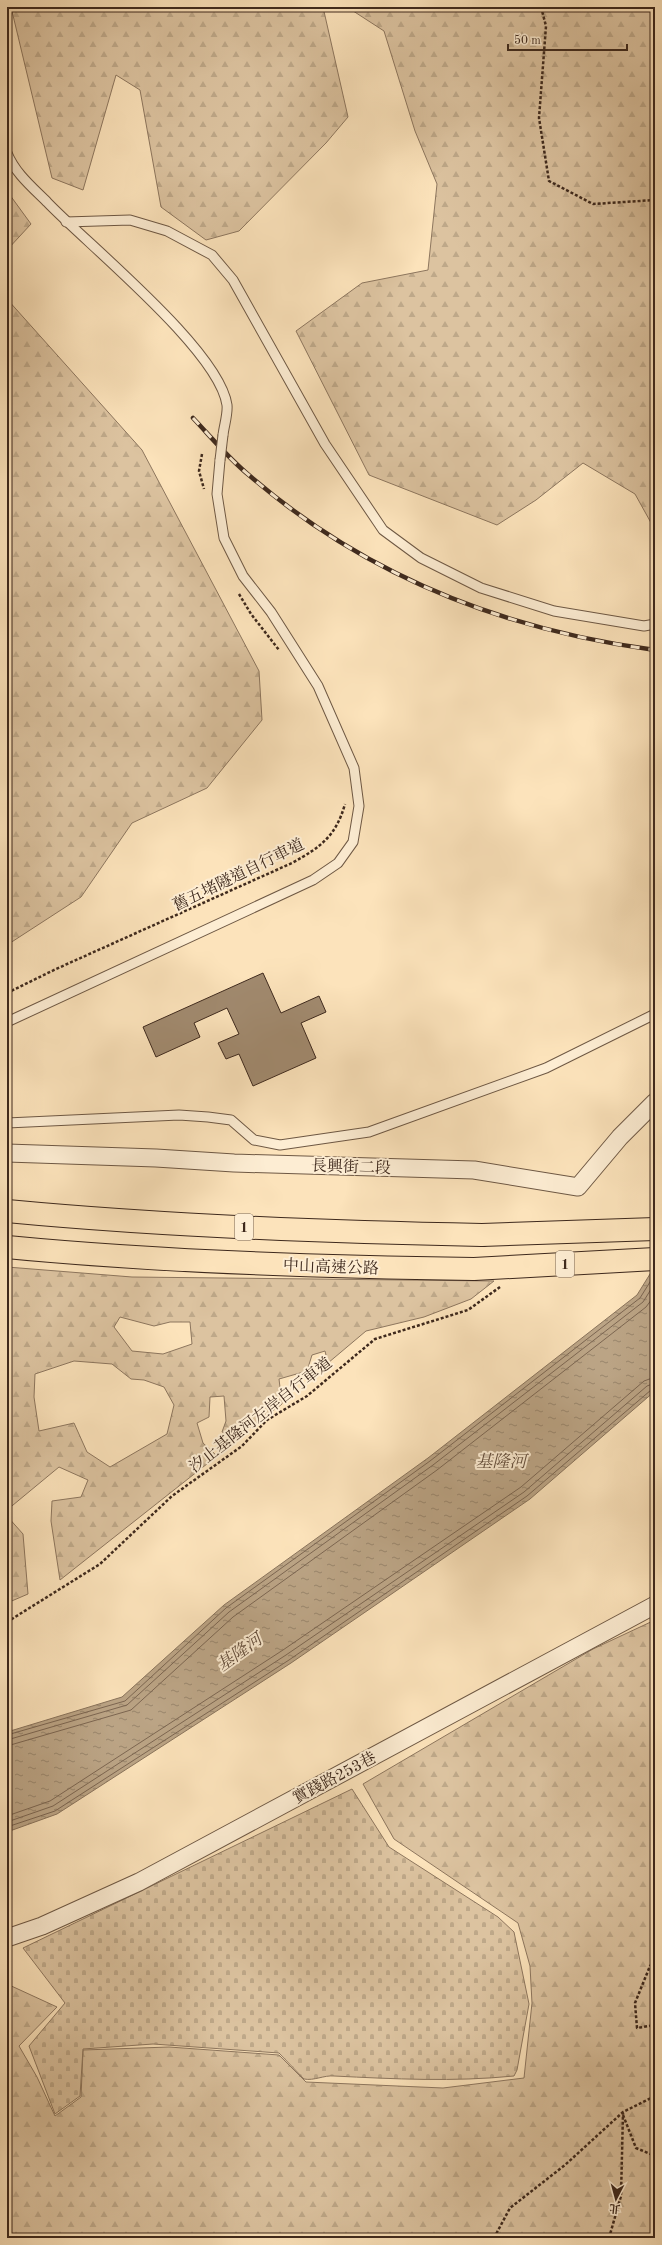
<svg xmlns="http://www.w3.org/2000/svg" width="662" height="2245" font-family="'Old Standard TT','Noto Serif TC',serif">
	<style>
		.forest { fill: url(#forest-firs); stroke: #8d765e; fill-rule: evenodd }
		.cemetery { fill: url(#cemetery-stones); stroke: #8d765e }
		.water { fill: url(#water-ripples); stroke: #89735b }
		.lines { fill: none; stroke-linecap: round; stroke-linejoin: round }
		.shore { stroke: #7c6651; stroke-width: 1 }
		.building { fill: #a18a6f; stroke: #3e291d }
		.lane-casing { stroke: #6e5844; stroke-width: 11 }
		.street-casing { stroke: #6e5844; stroke-width: 19 }
		.highway-casing { stroke: #3e291d; stroke-width: 24 }
		.path { stroke: #3e291d; stroke-width: 2.5; stroke-dasharray: 3 2; stroke-linecap: butt }
		.lane { stroke: #fdedd3; stroke-width: 9 }
		.street { stroke: #fdedd3; stroke-width: 17 }
		.highway { stroke: #fce3bb; stroke-width: 22 }
		.rail-casing { stroke: #3e291d; stroke-width: 4.5 }
		.rail { stroke: #fdedd3; stroke-width: 3; stroke-dasharray: 9; stroke-linecap: butt }
		.lane-bridge-casing { stroke: #6e5844; stroke-width: 11; stroke-linecap: butt }
		.highway-bridge-casing { stroke: #3e291d; stroke-width: 24; stroke-linecap: butt }
		.lane-bridge { stroke: #fdedd3; stroke-width: 9 }
		.highway-bridge { stroke: #fce3bb; stroke-width: 22 }
		.labels { text-anchor: middle; stroke-width: 4; stroke-linejoin: round; paint-order: stroke }
		.shield { fill: #fdedd3; stroke: #776454; stroke-width: 1 }
		.shield-label { font-size: 15px; font-weight: bold; fill: #3e291d }
		.street-label { font-size: 16px; fill: #3e291d; stroke: #fdedd3 }
		.water-label { font-size: 17px; font-style: italic; fill: #644e3c; stroke: #fdedd3 }
	</style>
	<defs>
		<pattern id="forest-firs" width="22" height="20" patternUnits="userSpaceOnUse"><rect width="22" height="20" fill="#dcc3a0"/><path d="M5 1l3.5 6h-7zM16 11l3.5 6h-7z" fill="#bea889"/></pattern>
		<pattern id="cemetery-stones" width="16" height="16" patternUnits="userSpaceOnUse"><rect width="16" height="16" fill="#dcc3a0"/><path d="M2 7V4a2 2 0 0 1 4 0v3zM10 15v-3a2 2 0 0 1 4 0v3z" fill="#bea889"/></pattern>
		<pattern id="water-ripples" width="26" height="14" patternUnits="userSpaceOnUse"><rect width="26" height="14" fill="#bba485"/><path d="M2 4q2-2 4 0t4 0M15 11q2-2 4 0t4 0" fill="none" stroke="#99866c"/></pattern>
	</defs>
	<rect width="100%" height="100%" fill="#fce3bb"/>
	<filter id="stains"><feTurbulence type="fractalNoise" baseFrequency=".005" numOctaves="4"/><feColorMatrix values="0 0 0 0 .2 0 0 0 0 .09 0 0 0 0 .02 0 0 0 .5 -.17"/></filter>
	<radialGradient id="worn" r=".72"><stop offset=".6" stop-color="#630" stop-opacity="0"/><stop offset="1" stop-color="#630" stop-opacity=".3"/></radialGradient>
	<g class="forest">
		<polygon points="11,7 323,7 348,117 326,143 239,231 206,240 161,207 140,90 116,75 83,190 52,178"/>
		<polygon points="347,7 655,7 655,530 635,494 583,463 536,500 497,525 369,475 296,331 362,283 428,270 437,184 415,131 384,31"/>
		<polygon points="7,191 31,224 7,250"/>
		<polygon points="7,299 142,450 259,671 262,720 207,788 132,823 81,897 7,945"/>
		<path d="M7 1267 132 1277 494 1281 471 1299 424 1317 366 1331 328 1363 325 1351 312 1355 307 1371 279 1379 282 1404 239 1436 222 1432 226 1421 224 1396 210 1397 209 1417 197 1423 203 1443 217 1456 60 1580 51 1521 52 1501 81 1497 88 1480 59 1467 7 1510ZM120 1317 154 1326 170 1322H190L192 1344 163 1354 132 1351 114 1327ZM74 1361 112 1364 131 1379 144 1380 164 1387 174 1405 167 1434 110 1467 87 1452 74 1423 39 1431 34 1397 35 1374Z"/>
		<polygon points="7,1516 23,1534 28,1594 7,1603"/>
		<polygon points="655,1620 655,2238 7,2238 7,1984 57,2007 19,2046 37,2077 55,2116 81,2097 83,2050 169,2047 279,2055 306,2082 443,2088 524,2078 532,2003 530,1966 518,1923 394,1839 363,1784 593,1649"/>
	</g>
	<path class="cemetery" d="M352 1789 389 1847 498 1917 514 1932 529 2004 517 2070 514 2076C454 2082 394 2079 334 2076 324 2075 314 2081 304 2079L279 2053 153 2044 83 2049 80 2096 55 2114 29 2046 65 2003 23 1948Z"/>
	<polygon class="water" points="655,1266 655,1391 530,1499 291,1663 57,1814 7,1832 7,1732 122,1697 224,1605 428,1458 637,1295"/>
	<g class="lines">
		<g class="shore">
			<polyline points="7,1735 125,1701 226,1608 430,1461 640,1298 655,1274"/>
			<polyline points="7,1740 127,1705 229,1612 433,1465 643,1302 655,1283"/>
			<polyline points="7,1746 131,1710 233,1617 437,1470 646,1307 655,1295"/>
			<polyline points="7,1816 50,1801 283,1650 521,1487 644,1381 655,1377"/>
			<polyline points="7,1822 53,1806 286,1655 524,1492 647,1386 655,1383"/>
			<polyline points="7,1827 55,1811 289,1660 527,1496 651,1390 655,1388"/>
		</g>
	</g>
	<polygon class="building" points="263,973 281,1013 319,996 326,1012 301,1023 316,1058 253,1086 239,1054 226,1059 218,1043 239,1034 227,1008 194,1023 200,1037 156,1057 143,1027"/>
	<g class="lines">
		<defs>
			<g id="lane">
				<path d="M7 153C15 173 32 187 47 202 88 245 219 350 227 405 228 414 224 426 223 435"/>
				<polyline points="66,222 130,220 167,231 212,255 233,280 325,444 383,530 421,558 481,588 554,611 644,626 655,624"/>
				<polyline points="7,1022 313,880 338,863 353,842 359,806 354,768 318,686 271,612 243,576 224,538 217,494 220,460"/>
				<polyline points="7,1123 179,1115 208,1117 231,1120 254,1140 280,1145 369,1132 546,1068 655,1014"/>
			</g>
			<g id="street">
				<polyline points="7,1153 156,1158 234,1163 474,1170 578,1187 620,1137 655,1102"/>
				<polyline points="7,1938 42,1926 139,1882 655,1605"/>
			</g>
			<g id="highway">
				<path d="M7 1211C165 1226 323 1232 482 1235"/>
				<path d="M7 1247C162 1262 319 1267 474 1269"/>
			</g>
		</defs>
		<use href="#lane" class="lane-casing"/>
		<use href="#street" class="street-casing"/>
		<use href="#highway" class="highway-casing"/>
		<g class="path">
			<polyline points="541,7 546,26 539,118 549,181 593,204 655,200"/>
			<polyline points="202,454 199,471 204,489"/>
			<polyline points="239,594 251,614 279,650"/>
			<path d="M7 993 56 969 292 863C321 847 336 836 345 804"/>
			<polyline points="7,1622 100,1564 172,1496 242,1446 267,1420 307,1396 375,1339 468,1310 500,1287"/>
			<polyline points="655,1960 650,1966 635,2003 637,2028 655,2025"/>
			<polyline points="623,2115 636,2148 655,2156"/>
			<polyline points="494,2238 510,2208 565,2165 623,2112 655,2096"/>
			<polyline points="609,2238 621,2196 623,2113"/>
		</g>
		<use href="#lane" class="lane"/>
		<use href="#street" class="street"/>
		<use href="#highway" class="highway"/>
		<defs>
			<path id="rail" d="M193 418C211 437 229 459 250 476 366 576 504 630 655 650"/>
		</defs>
		<use href="#rail" class="rail-casing"/>
		<use href="#rail" class="rail"/>
		<defs>
			<polyline id="lane-bridge" points="220,460 223,435"/>
			<g id="highway-bridge">
				<polyline points="482,1235 655,1229"/>
				<polyline points="474,1269 655,1259"/>
			</g>
		</defs>
		<use href="#lane-bridge" class="lane-bridge-casing"/>
		<use href="#highway-bridge" class="highway-bridge-casing"/>
		<use href="#lane-bridge" class="lane-bridge"/>
		<use href="#highway-bridge" class="highway-bridge"/>
	</g>
	<g class="labels">
		<g class="shield">
			<rect x="235" y="1214" width="18" height="26" rx="3"/>
			<rect x="556" y="1251" width="18" height="26" rx="3"/>
		</g>
		<g class="shield-label">
			<text x="244" y="1232">1</text>
			<text x="565" y="1269">1</text>
		</g>
		<g class="street-label">
			<text transform="translate(238 874) rotate(-26)" y="6">舊五堵隧道自行車道</text>
			<text transform="translate(351 1166) rotate(2)" y="6">長興街二段</text>
			<text transform="translate(331 1266) rotate(2)" y="6">中山高速公路</text>
			<text transform="translate(260 1414) rotate(-38)" y="6">汐止基隆河左岸自行車道</text>
			<text transform="translate(334 1777) rotate(-28)" y="6">實踐路253巷</text>
		</g>
		<g class="water-label">
			<text x="501" y="1467">基隆河</text>
			<text transform="translate(239 1652) rotate(-36)" y="6">基隆河</text>
		</g>
	</g>
	<rect width="662" height="2245" fill="none" stroke="#fce3bb" stroke-width="24"/>
	<rect x="8" y="8" width="646" height="2229" fill="none" stroke="#3e291d" stroke-width="2"/>
	<rect x="12" y="12" width="638" height="2221" fill="none" stroke="#3e291d"/>
	<g transform="translate(616 2199) rotate(186)" stroke="#fdedd3" stroke-width="3" paint-order="stroke">
	<path d="M0-3L7 15L0 10L-7 15Z" fill="#3e291d"/>
	<text y="-6" font-size="11" font-weight="bold" text-anchor="middle" fill="#3e291d">北</text>
	</g>
	<path d="M508 44v6h119v-6" fill="none" stroke="#3e291d" stroke-width="2"/>
	<text x="514" y="44" font-size="12" fill="#3e291d" stroke="#fdedd3" stroke-width="3" paint-order="stroke">50 m</text>
	<rect width="100%" height="100%" filter="url(#stains)"/>
	<rect width="100%" height="100%" fill="url(#worn)"/>
</svg>
